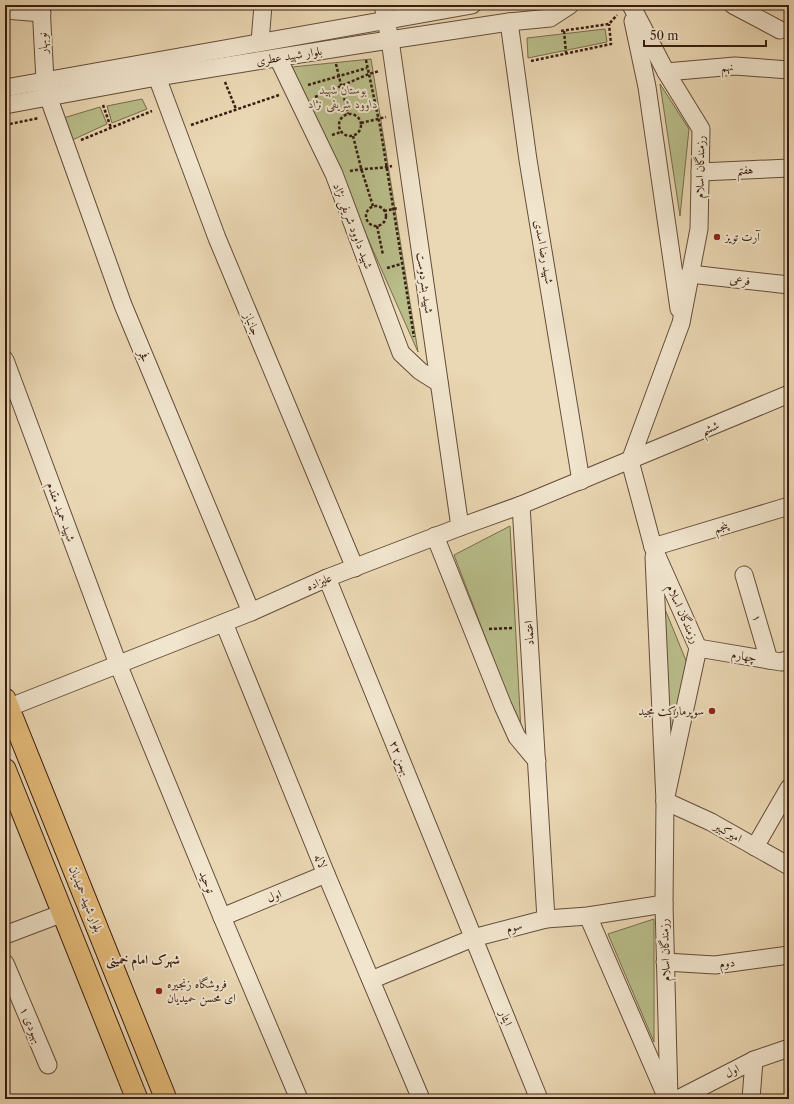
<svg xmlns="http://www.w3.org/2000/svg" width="794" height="1104" font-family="'Libre Caslon Text',Amiri,serif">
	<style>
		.green { fill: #b9be8b; stroke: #786e4e }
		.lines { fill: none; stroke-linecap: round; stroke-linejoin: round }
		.minor-casing { stroke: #644c39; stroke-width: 19 }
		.major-casing { stroke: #381d10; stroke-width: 23 }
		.path { stroke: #381d10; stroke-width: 2.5; stroke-dasharray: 3 2; stroke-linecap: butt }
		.minor { stroke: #f1e5ce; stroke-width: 17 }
		.major { stroke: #e5bc7a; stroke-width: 21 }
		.poi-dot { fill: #8f2418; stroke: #f1e5ce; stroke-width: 1.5 }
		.labels { text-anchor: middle; stroke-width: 4; stroke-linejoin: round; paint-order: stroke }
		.street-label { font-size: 12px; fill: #381d10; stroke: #f1e5ce }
		.park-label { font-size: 12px; font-style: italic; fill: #58452f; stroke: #f1e5ce }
		.poi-label { font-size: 12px; fill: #381d10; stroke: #f1e5ce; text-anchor: start }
		.neighbourhood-label { font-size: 13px; font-weight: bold; fill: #381d10; stroke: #f1e5ce }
	</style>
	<rect width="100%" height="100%" fill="#ead7b3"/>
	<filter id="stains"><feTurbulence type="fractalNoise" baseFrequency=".005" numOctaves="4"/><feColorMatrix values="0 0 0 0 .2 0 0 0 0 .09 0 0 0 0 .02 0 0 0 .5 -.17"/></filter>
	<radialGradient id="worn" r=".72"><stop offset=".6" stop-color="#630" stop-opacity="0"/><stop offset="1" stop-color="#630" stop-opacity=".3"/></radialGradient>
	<g class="green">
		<polygon points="605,29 607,42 528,58 527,38"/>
		<polygon points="371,59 418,352 292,67"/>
		<polygon points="660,84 689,129 680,216"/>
		<polygon points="142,99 147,109 112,123 107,106"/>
		<polygon points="100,107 107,124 68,142 60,119"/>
		<polygon points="510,526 521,731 454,555"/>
		<polygon points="658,592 687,663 668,750"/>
		<polygon points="654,919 654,1042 608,934"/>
	</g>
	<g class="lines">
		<defs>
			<g id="minor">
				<polyline points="41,5 45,81 48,96 123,305 251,612"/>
				<polyline points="383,5 390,40 460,527"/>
				<polyline points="631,5 666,72 701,129 699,229 681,323 630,461 653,547 698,648 665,801"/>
				<polyline points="733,5 780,30"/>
				<polyline points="5,10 42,13"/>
				<polyline points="633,21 647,87 679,309"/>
				<polyline points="509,22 528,160 581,481"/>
				<polyline points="260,42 263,5"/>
				<polyline points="278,58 334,174 401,353 420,371 439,383"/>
				<polyline points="666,72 735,66 789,70"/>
				<polyline points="157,77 217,238 355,568"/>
				<polyline points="5,88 472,5"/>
				<polyline points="5,105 157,77 363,44 509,22 550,18 570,5"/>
				<polyline points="700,172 789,168"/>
				<polyline points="690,274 789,285"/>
				<polyline points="5,360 118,664 222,917 299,1099"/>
				<polyline points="521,505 546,919"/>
				<polyline points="435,536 503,706 517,737 537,761"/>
				<polyline points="653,547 789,506"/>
				<polyline points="654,557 665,801 664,904 669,1099"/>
				<polyline points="744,575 769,660"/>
				<polyline points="327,578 539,1099"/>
				<polyline points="224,623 326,874 421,1099"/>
				<polyline points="698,648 781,662 789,659"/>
				<polyline points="5,709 251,612 327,578 460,527 521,505 789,394"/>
				<polyline points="665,801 711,822 789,866"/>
				<polyline points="755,847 789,788"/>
				<polyline points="588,916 666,1096"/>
				<polyline points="222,917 326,874"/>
				<polyline points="5,935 63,913"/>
				<polyline points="665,962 715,965 789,955"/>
				<polyline points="5,963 48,1065"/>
				<polyline points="371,980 473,938 546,919 588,916 664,904"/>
				<polyline points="678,1099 754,1060 789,1048"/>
				<polyline points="751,1099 754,1060"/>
			</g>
			<g id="major">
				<polyline points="5,699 166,1099"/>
				<polyline points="5,769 137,1099"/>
			</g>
		</defs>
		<use href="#minor" class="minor-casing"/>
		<use href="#major" class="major-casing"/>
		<g class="path">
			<polyline points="561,31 609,24 617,15"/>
			<polyline points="564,31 566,53"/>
			<polyline points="366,60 380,126 414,337"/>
			<polyline points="531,61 611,44 609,24"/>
			<polyline points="336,64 348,114"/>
			<polyline points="225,82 236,109"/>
			<polyline points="308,85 367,68"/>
			<polyline points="315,97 369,74 379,71"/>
			<polyline points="103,105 111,128"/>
			<circle cx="350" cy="125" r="11"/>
			<polyline points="361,123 386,117"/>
			<polyline points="5,125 39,118"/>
			<polyline points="191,125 279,95"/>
			<polyline points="332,135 341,132"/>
			<polyline points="353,136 361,168 373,206"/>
			<polyline points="81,140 152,111"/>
			<path d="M350 171C364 168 379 169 392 166"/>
			<circle cx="376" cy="216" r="10"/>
			<polyline points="384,211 398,208"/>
			<polyline points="377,226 383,255"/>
			<polyline points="387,268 401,264"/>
			<polyline points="489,629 512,628"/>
		</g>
		<use href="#minor" class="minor"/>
		<use href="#major" class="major"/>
	</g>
	<g class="poi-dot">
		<circle cx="717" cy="237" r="4"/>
		<circle cx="712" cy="711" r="4"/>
		<circle cx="159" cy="991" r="4"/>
	</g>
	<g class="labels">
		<g class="street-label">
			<text transform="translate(43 43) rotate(-93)" y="4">نوبهار</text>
			<text transform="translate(289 56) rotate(-9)" y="4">بلوار شهید عطری</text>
			<text transform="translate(727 67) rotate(-3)" y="4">نهم</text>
			<text transform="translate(700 167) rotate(-89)" y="4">رزمندگان اسلام</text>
			<text transform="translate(745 170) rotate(-2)" y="4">هفتم</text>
			<text transform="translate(353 226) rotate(69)" y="4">شهید داوود شریفی نژاد</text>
			<text transform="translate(544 252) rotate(80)" y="4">شهید رضا اسدی</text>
			<text transform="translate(740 280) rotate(7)" y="4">فرعی</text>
			<text transform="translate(425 283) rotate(82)" y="4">شهید بشردوست</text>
			<text transform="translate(252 324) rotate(67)" y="4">جانباز</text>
			<text transform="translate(144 356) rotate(67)" y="4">فجر</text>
			<text transform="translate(710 428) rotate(-23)" y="4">ششم</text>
			<text transform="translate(61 512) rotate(70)" y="4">شهید حمید مقدم</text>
			<text transform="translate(721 527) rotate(-17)" y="4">پنجم</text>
			<text transform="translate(319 582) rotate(-23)" y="4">علیزاده</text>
			<text transform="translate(683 614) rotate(66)" y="4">رزمندگان اسلام</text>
			<text transform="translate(757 618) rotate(73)" y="4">۱</text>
			<text transform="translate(529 633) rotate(-93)" y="4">اعتماد</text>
			<text transform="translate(744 656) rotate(9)" y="4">چهارم</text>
			<text transform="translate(400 758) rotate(68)" y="4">۲۲ بهمن</text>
			<text transform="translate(728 832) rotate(29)" y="4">امیرکبیر</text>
			<text transform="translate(321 861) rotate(68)" y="4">لاله</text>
			<text transform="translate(207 882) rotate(68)" y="4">توحید</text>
			<text transform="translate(274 896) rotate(-22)" y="4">اول</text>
			<text transform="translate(86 899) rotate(68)" y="4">بلوار شهید حمیدیان</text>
			<text transform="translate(514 927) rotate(-15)" y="4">سوم</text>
			<text transform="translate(665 950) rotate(-92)" y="4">رزمندگان اسلام</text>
			<text transform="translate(727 963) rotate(-7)" y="4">دوم</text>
			<text transform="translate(506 1018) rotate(68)" y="4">ایثار</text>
			<text transform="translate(31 1025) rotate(67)" y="4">بهبودی ۱</text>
			<text transform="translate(732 1071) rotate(-27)" y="4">اول</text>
		</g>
		<g class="park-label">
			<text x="343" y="94">بوستان شهید<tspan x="343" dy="14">داوود شریفی نژاد</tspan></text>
		</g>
		<g class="poi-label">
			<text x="725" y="241">آرت تویز</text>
			<text x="704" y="715" text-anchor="end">سوپرمارکت مجید</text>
			<text x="167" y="988">فروشگاه زنجیره<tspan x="167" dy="14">ای محسن حمیدیان</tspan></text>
		</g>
		<g class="neighbourhood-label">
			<text x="143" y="964">شهرک امام خمینی</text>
		</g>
	</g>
	<rect width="794" height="1104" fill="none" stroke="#ead7b3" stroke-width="20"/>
	<rect x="6" y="6" width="782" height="1092" fill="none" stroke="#381d10" stroke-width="2"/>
	<rect x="10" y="10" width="774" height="1084" fill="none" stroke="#381d10"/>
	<path d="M644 40v6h122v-6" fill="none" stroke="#381d10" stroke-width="2"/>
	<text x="650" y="40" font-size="12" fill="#381d10" stroke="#f1e5ce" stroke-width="3" paint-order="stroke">50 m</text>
	<rect width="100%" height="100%" filter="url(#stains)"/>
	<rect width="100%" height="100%" fill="url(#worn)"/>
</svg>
